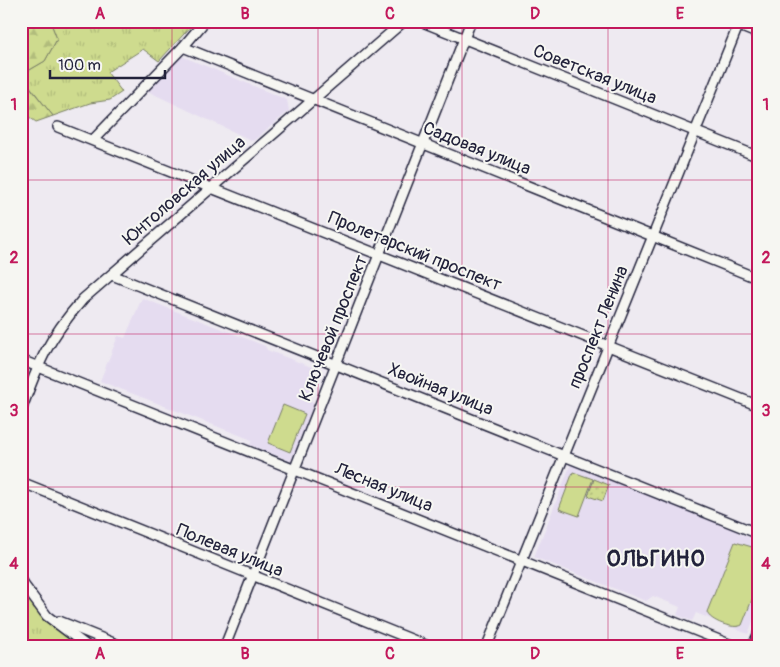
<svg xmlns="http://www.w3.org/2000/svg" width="780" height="667" font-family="Pangolin,sans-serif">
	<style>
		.built { fill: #e5dcf0 }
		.grass { fill: url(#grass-tufts); stroke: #787e64 }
		.forest { fill: url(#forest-firs); stroke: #787e64 }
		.park { fill: url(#park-dots); stroke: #787e64 }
		.pitch { fill: #cedb8e; stroke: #787e64 }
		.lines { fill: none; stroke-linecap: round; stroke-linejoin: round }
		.stream { stroke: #698dae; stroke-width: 2.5 }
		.street-casing { stroke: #22223b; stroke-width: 12 }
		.street { stroke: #f6f6f2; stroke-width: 9 }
		.grid { fill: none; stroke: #c2185b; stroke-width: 1; stroke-opacity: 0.55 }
		.labels { text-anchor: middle; stroke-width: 4; stroke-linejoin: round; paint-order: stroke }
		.street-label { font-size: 18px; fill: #22223b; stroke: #f6f6f2 }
		.district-label { font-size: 22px; font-weight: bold; letter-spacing: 1px; fill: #22223b; stroke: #f6f6f2 }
		.neatline { fill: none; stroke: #c2185b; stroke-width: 2 }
		.grid-label { font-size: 16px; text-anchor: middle; font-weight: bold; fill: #c2185b }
	</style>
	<defs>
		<pattern id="grass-tufts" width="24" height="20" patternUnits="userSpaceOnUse" patternTransform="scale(1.25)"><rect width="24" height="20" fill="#cedb8e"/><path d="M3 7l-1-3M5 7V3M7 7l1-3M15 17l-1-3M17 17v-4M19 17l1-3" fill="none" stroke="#b1bc7b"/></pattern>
		<pattern id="forest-firs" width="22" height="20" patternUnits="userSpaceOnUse" patternTransform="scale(1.25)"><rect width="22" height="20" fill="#cedb8e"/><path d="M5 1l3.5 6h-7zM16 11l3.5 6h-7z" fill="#b1bc7b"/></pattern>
		<pattern id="park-dots" width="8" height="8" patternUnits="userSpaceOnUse" patternTransform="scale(1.25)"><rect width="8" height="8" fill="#cedb8e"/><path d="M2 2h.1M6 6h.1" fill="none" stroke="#b1bc7b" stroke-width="1.8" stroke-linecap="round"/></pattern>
	</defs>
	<rect width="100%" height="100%" fill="#eeeaf1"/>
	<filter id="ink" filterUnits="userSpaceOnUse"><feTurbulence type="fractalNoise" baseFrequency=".02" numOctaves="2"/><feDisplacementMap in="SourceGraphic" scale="10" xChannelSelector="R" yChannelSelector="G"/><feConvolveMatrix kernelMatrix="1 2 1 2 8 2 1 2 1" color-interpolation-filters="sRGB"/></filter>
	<g filter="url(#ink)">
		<g class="built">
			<polygon points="179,55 287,100 289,111 253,141 145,90"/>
			<polygon points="142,298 265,346 267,350 319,370 308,400 314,403 291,461 250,445 252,440 100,381 118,336 125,338"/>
			<polygon points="571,464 739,529 738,533 759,541 759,606 748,634 696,613 692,621 677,615 680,607 653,596 646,601 534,557"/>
		</g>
		<g class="grass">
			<polygon points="50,21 196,21 159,61 143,49 107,72 122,92 110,100 90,103 53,116 21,75 45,61 57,39"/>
			<polygon points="21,585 82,646 21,646"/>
		</g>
		<g class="forest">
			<polygon points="21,21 50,21 57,39 45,61 21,75"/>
			<polygon points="21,76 53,116 36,122 21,111"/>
		</g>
		<polygon class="park" points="594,479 609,485 603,501 588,496"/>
		<g class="pitch">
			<polygon points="283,405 305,414 290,452 268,443"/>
			<polygon points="573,472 593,479 579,516 559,509"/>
			<path d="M735 542 759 549V582L742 625C734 630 709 621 707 612Z"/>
		</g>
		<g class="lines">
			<polyline class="stream" points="156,21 162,27"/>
			<defs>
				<g id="street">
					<polyline points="420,21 759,157"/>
					<polyline points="727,21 759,34"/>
					<polyline points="183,47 759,279"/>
					<polyline points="58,127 759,406"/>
					<polyline points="93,140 183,47 205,21"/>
					<polyline points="112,275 759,534"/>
					<polyline points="21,360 734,646"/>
					<path d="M21 411C39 361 48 339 83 299L404 21"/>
					<polyline points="21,482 428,646"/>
					<polyline points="21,581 47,616 87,646"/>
					<polyline points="59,621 121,646"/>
					<polyline points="225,646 471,21"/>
					<polyline points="487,646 740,21"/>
					<polyline points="753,646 759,632"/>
				</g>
			</defs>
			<use href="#street" class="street-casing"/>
			<use href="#street" class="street"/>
		</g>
	</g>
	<path class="grid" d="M172 21V646M318 21V646M462 21V646M608 21V646M21 180H759M21 334H759M21 487H759"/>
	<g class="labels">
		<g class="street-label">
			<text transform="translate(595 74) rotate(22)" y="6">Советская улица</text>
			<text transform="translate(477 148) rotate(22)" y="6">Садовая улица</text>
			<text transform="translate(184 190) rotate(-41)" y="6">Юнтоловская улица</text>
			<text transform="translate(415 251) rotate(22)" y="6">Пролетарский проспект</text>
			<text transform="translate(598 327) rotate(-68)" y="6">проспект Ленина</text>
			<text transform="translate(333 328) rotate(-68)" y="6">Ключевой проспект</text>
			<text transform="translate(441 389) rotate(22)" y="6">Хвойная улица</text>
			<text transform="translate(384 487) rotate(22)" y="6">Лесная улица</text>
			<text transform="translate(230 550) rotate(22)" y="6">Полевая улица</text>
		</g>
		<g class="district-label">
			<text x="656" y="566">ОЛЬГИНО</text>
		</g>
	</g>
	<rect width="780" height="667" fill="none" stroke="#f6f6f2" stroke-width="55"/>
	<path d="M50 70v8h115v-8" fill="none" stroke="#22223b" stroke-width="2.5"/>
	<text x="58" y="70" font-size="15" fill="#22223b" stroke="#f6f6f2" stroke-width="4" paint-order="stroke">100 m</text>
	<rect x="28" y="28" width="724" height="612" class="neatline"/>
	<g class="grid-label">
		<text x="100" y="19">A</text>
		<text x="245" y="19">B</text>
		<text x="390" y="19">C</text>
		<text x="535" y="19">D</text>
		<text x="680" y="19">E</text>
		<text x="14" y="110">1</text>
		<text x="766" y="110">1</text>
		<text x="14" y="263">2</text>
		<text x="766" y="263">2</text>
		<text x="14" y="416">3</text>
		<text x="766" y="416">3</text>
		<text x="14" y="569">4</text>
		<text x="766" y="569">4</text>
		<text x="100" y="659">A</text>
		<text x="245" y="659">B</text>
		<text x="390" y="659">C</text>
		<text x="535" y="659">D</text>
		<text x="680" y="659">E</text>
	</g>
</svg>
